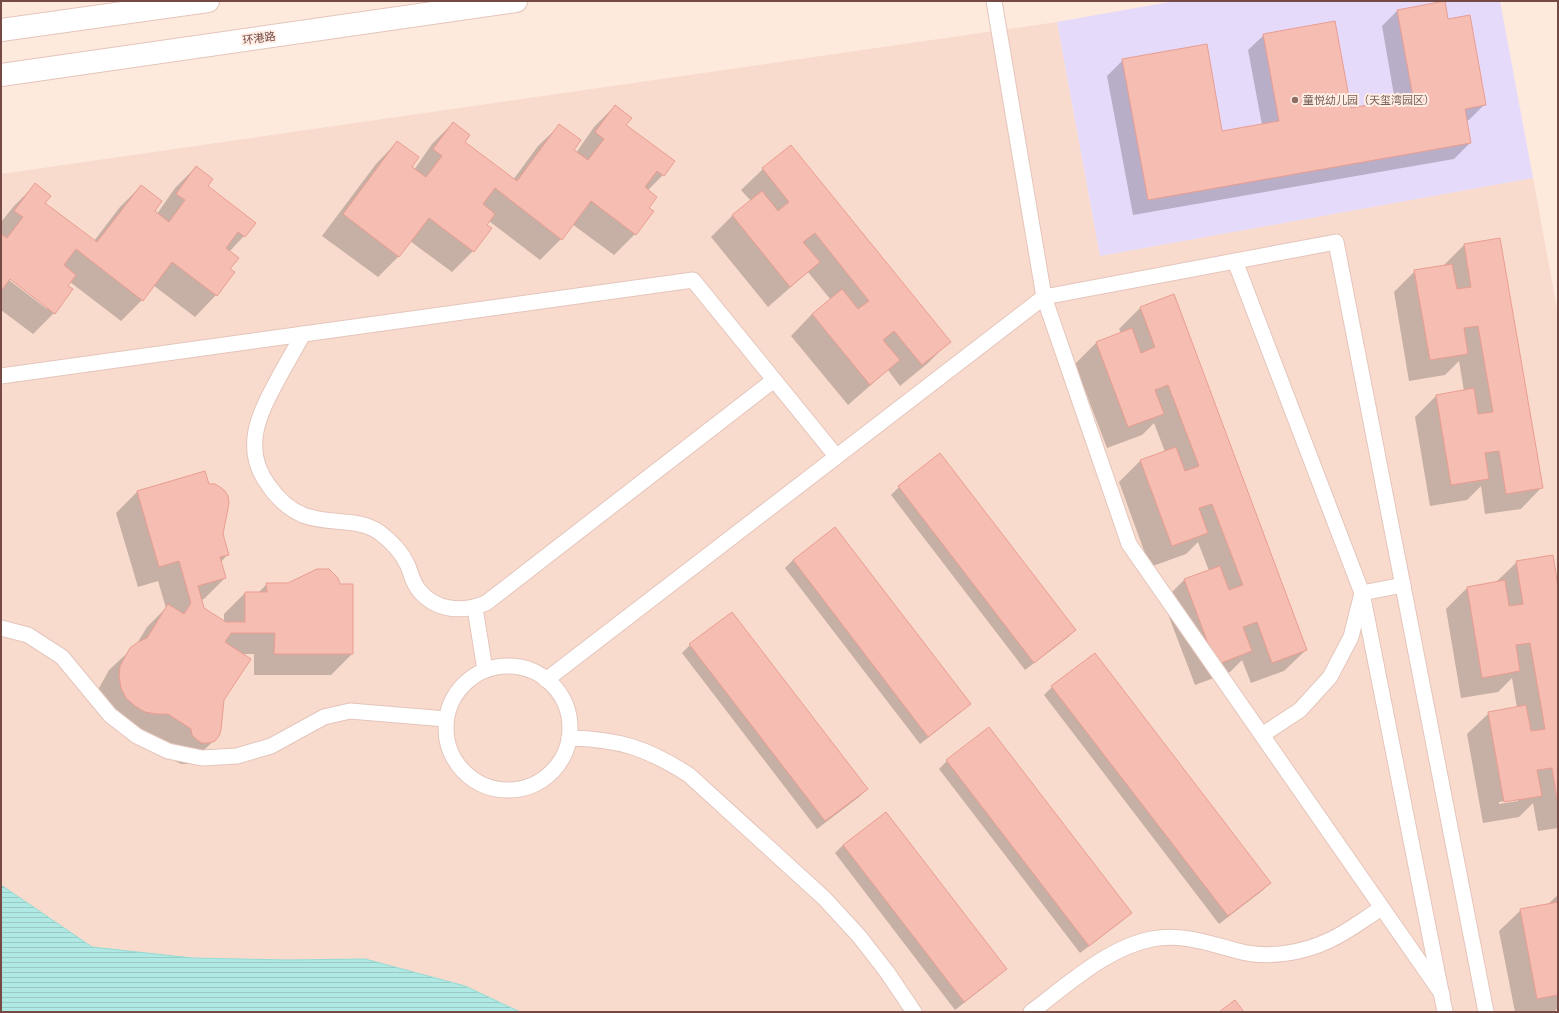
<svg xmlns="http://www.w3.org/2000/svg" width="1559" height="1013" font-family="Barlow,'Noto Sans SC',sans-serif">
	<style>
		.residential { fill: #f8dbcd }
		.education { fill: #e6dafa }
		.water { fill: url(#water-rules); stroke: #95dbd5 }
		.shadow { fill: #0003; fill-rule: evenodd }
		.building { fill: #f6bdb2; stroke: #ea9d91 }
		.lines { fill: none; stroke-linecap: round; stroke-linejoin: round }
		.service-casing { stroke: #e4c5bb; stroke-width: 17 }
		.minor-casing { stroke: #e4c5bb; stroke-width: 24 }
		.service { stroke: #fff; stroke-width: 15 }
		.minor { stroke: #fff; stroke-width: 22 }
		.education-dot { fill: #8d6e63; stroke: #ffeee5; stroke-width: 1.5 }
		.labels { text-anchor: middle; stroke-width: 4; stroke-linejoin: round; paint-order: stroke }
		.street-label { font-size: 11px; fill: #754944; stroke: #ffeee5 }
		.education-label { font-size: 11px; fill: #785e54; stroke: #ffeee5; text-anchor: start }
	</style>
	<defs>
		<pattern id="water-rules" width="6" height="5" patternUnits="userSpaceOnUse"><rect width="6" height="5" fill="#b0e9e3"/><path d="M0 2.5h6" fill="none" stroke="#9bc9c4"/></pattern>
	</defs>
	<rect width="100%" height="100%" fill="#fee9dd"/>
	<polygon class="residential" points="1057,22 1100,256 1533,178 1558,314 1558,1012 1,1012 1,174"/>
	<polygon class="education" points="1175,1 1500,1 1533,178 1100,256 1057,22"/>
	<polygon class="water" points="1,885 92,947 192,958 287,960 365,959 465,986 520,1012 1,1012"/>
	<g class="shadow">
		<polygon points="1397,11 1448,20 1485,104 1469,120 1466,121 1470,143 1454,159 1133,215 1107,76 1123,60 1221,132 1262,125 1248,50 1264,35 1351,109 1395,101 1382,26"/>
		<polygon points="615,106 625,125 663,175 648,190 648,208 635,234 614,255 572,224 561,239 540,260 489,221 473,251 452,272 410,241 399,256 378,277 322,236 376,164 397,142 410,167 414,170 432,144 453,123 463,142 513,180 538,146 560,125 572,150 576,153 594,127"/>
		<polygon points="790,146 949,342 928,363 900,386 888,370 848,405 791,336 812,314 831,300 808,272 768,307 711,237 732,216 751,201 741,190 763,169"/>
		<path d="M196 167 206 186 244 236 229 252V269L216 295 195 317 153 285 142 300 121 321 70 282 54 313 33 334 1 310V222L14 206 35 185 44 203 94 241 120 207 141 186 153 211 157 214 175 188ZM6 275 48 307 47 309 5 277Z"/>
		<polygon points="1464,245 1542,487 1521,509 1485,514 1481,486 1467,500 1430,506 1415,417 1436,396 1464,391 1459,361 1445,375 1409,381 1394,292 1415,271 1443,266"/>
		<polygon points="1174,295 1306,650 1284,671 1251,683 1242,660 1230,672 1195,685 1163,601 1185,579 1209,571 1198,542 1186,554 1150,567 1119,482 1140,461 1165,452 1154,423 1142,435 1107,448 1075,364 1096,343 1121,333 1119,329 1140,308"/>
		<polygon points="899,487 1075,630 1067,638 1025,670 891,495"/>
		<polygon points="137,492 222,534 228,554 221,562 225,578 204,599 201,600 203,608 224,622 224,614 245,593 258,593 267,584 352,585 352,654 331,675 254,675 254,654 242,654 223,700 219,736 192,761 187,764 181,764 175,761 172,756 98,698 99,688 109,670 136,645 147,627 166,608 158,581 138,587 116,513"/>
		<polygon points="793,560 969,704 961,712 920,744 785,568"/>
		<path d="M1517 562 1558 593V828L1538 831 1533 803 1519 817 1483 823 1467 734 1489 713 1517 708 1512 678 1498 692 1461 698 1446 609 1467 588 1495 583ZM1518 799V801L1499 804V802Z"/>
		<polygon points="690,645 867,789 859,797 817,829 682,653"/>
		<polygon points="1052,687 1270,883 1262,891 1219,924 1044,695"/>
		<polygon points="947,761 1130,913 1122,921 1080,953 939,769"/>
		<polygon points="843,845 1005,969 997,977 955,1010 835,853"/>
		<polygon points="1558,895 1558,1008 1554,1012 1515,1012 1499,931 1521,910 1548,904"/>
	</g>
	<g class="building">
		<polygon points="1445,1 1448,19 1470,15 1486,105 1465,109 1471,143 1148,200 1122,59 1207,44 1222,131 1279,121 1263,34 1335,21 1351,108 1413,97 1397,10"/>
		<polygon points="615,105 632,118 626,125 675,161 664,176 657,171 645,187 657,197 649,208 654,211 636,235 591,201 562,240 495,188 483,204 495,214 487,225 492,228 474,252 429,218 399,257 343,214 397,141 419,157 412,167 426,177 442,156 433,149 453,122 470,135 465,142 517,181 559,124 581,140 574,150 588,160 604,139 595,132"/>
		<polygon points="791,145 951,342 922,365 894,331 883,340 900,360 870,385 812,314 842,289 858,309 869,301 815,233 803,242 820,262 790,287 732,215 762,191 778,211 789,202 762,168"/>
		<polygon points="196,166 213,179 208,186 256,223 245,237 238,232 226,248 239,258 230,269 235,272 217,296 172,262 143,301 76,249 64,265 76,275 68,286 73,289 55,314 10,279 1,291 1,234 7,238 23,217 14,211 35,183 51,196 45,203 97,242 141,185 162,201 155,211 169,222 185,200 176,194"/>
		<polygon points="1500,238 1543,488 1506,494 1499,451 1485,453 1489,479 1451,485 1436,395 1474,388 1478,414 1493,412 1478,326 1464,328 1468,354 1430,360 1414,270 1452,264 1457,289 1471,287 1464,244"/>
		<polygon points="1174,294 1307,650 1272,663 1257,622 1243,627 1252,651 1216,665 1184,579 1220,566 1229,590 1243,585 1212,504 1199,508 1208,533 1172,546 1140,460 1176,447 1185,471 1199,466 1168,385 1155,390 1164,414 1128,427 1096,342 1132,328 1141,353 1155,347 1140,307"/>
		<polygon points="940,453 1076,630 1034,663 898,486"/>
		<polygon points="205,471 209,484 215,484 220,487 225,491 228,496 229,503 223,534 229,555 220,557 226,578 198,586 204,608 226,622 245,622 245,592 267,592 266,583 288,583 317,569 329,569 338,578 340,584 353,584 353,654 274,654 275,633 231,633 225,642 251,659 224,700 221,730 219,736 215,741 209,743 202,743 197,740 192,735 191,729 168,714 156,714 145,712 135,706 126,698 121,688 119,676 120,666 130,648 138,642 147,638 168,604 184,614 191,603 179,561 159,567 137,491"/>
		<polygon points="835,527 971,704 928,737 793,560"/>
		<polygon points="1553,555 1558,587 1558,806 1552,768 1537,770 1542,796 1504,802 1488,712 1526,705 1531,731 1545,729 1530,643 1516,645 1520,671 1482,678 1467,587 1505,580 1509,606 1523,604 1516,561"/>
		<polygon points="732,612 868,789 825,821 689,644"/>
		<polygon points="1095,653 1271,883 1228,916 1051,686"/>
		<polygon points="989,727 1132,913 1089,946 946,760"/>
		<polygon points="886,812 1007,969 964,1002 843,845"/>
		<polygon points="1558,902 1558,995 1537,999 1520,909"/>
		<polygon points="1235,1000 1244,1012 1219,1012"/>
	</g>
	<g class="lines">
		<defs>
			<g id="service">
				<polyline points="994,1 1044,297 1129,544 1442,994"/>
				<polyline points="1235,261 1362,593 1445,1012"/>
				<path d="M303 334C295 349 286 364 278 379 259 414 241 449 269 486 278 499 289 509 303 515 328 525 356 517 379 532 391 541 401 551 407 564 411 572 412 581 418 589 435 611 462 613 486 603L774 380"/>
				<polyline points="1,376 693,280 836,456"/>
				<polyline points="475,608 485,670"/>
				<polyline points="1,628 28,635 62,657 110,715 137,736 168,751 202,758 237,756 271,746 324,717 350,711 446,719"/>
				<circle cx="508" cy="728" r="62"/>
				<polyline points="546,680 1044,297 1336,242 1486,1012"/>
				<polyline points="1262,735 1300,710 1330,677 1351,637 1362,593 1403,585"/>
				<path d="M569 738C619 739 647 748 689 775L824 898 859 936 887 972 914 1012"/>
				<path d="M1031 1012C1066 986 1108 947 1152 939 1182 933 1210 944 1238 951 1268 959 1303 953 1330 940 1348 932 1365 918 1382 908"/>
			</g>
			<g id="minor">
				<polyline points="1,30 208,1"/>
				<polyline points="1,75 516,1"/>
			</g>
		</defs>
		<use href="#service" class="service-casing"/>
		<use href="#minor" class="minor-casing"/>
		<use href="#service" class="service"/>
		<use href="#minor" class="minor"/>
	</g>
	<circle class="education-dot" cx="1295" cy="100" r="4"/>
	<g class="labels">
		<g class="street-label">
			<text transform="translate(259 38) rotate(-8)" y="4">环港路</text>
		</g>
		<g class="education-label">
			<text x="1303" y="104">童悦幼儿园（天玺湾园区）</text>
		</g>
	</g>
	<rect width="1559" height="1013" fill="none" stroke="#754944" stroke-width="4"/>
</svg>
